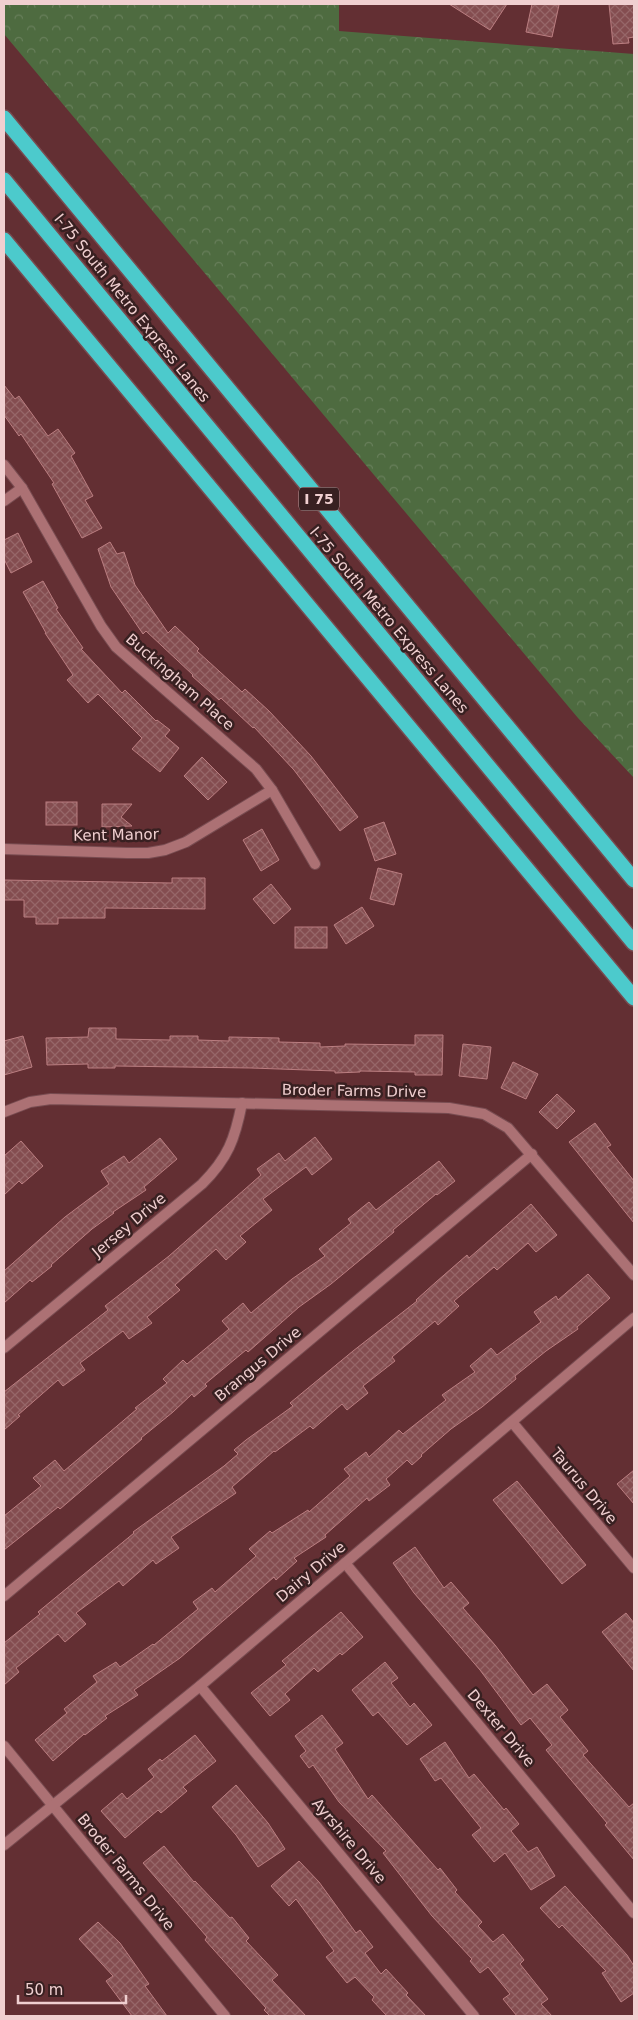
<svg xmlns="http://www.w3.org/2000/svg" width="638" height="2020" font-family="'DejaVu Sans',sans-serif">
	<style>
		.forest { fill: url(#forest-crowns) }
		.building { fill: url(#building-cross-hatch); stroke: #bb7e81 }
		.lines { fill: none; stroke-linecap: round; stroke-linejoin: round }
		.minor-casing { stroke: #784c51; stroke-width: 12 }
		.motorway-casing { stroke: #784c51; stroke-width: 18 }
		.minor { stroke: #ac7174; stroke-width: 10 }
		.motorway { stroke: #4ccacc; stroke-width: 15 }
		.labels { text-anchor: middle; stroke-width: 5; stroke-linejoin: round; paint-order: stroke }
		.shield { fill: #382021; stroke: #b99a9c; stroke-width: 1 }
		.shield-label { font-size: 14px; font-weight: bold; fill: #f0cfd0 }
		.street-label { font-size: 15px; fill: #f0cfd0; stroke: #382021 }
	</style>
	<defs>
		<pattern id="forest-crowns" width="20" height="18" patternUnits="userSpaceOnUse" patternTransform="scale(1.25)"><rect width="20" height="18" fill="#4e6b40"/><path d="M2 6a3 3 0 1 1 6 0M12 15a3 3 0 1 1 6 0" fill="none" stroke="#687f5b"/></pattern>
		<pattern id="building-cross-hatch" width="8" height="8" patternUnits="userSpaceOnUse" patternTransform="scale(1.25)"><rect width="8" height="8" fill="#844d50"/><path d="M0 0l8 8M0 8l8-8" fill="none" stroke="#966668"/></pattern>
	</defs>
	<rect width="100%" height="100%" fill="#632f33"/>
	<polygon class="forest" points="4,4 339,4 339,31 634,54 634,778 578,718 4,34"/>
	<g class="building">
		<polygon points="449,4 507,4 490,30"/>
		<polygon points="532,4 559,5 552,37 526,32"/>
		<polygon points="609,4 634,4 634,37 628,38 629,43 613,44"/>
		<polygon points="4,385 15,399 19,396 48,436 58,429 75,453 71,456 93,496 85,500 102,528 82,538 52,484 54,483 21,434 19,436 4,415"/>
		<polygon points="18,533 32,562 11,573 4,559 4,540"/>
		<polygon points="110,542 117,554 124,552 135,585 168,633 175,626 199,649 197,651 242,692 245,689 269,711 311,756 358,817 340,831 294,770 254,727 253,728 221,698 219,700 192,676 193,675 146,631 143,634 111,587 98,549"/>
		<polygon points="43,581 58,608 56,609 83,648 81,649 122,693 125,690 156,721 157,720 170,730 165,736 179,748 160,772 132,749 142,738 98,694 88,703 67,680 73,675 45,633 46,633 23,592"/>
		<polygon points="202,757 227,782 208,800 184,776"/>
		<rect x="46" y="802" width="31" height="23"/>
		<polygon points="102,804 132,804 121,817 132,826 102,827"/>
		<polygon points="384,822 396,854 375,861 364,829"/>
		<polygon points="262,829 279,860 261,871 243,840"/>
		<polygon points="378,868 402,874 394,905 370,899"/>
		<polygon points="172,878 205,878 205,909 105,908 105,918 58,918 58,924 36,924 36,917 24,917 24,900 4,900 4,880 172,883"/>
		<polygon points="271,884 291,909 274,924 253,899"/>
		<polygon points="362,907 374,926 346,944 334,925"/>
		<rect x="295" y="927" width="32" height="21"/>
		<polygon points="89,1028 116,1028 116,1039 170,1040 170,1036 198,1036 198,1040 229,1041 229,1037 279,1038 279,1042 320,1043 320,1047 345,1046 345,1044 415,1045 415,1035 443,1035 442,1075 415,1075 415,1072 360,1071 360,1072 335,1073 335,1071 251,1068 115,1066 115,1068 88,1068 88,1064 47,1065 46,1038 88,1037"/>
		<polygon points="23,1036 32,1067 4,1075 4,1041"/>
		<polygon points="463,1044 491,1047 487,1079 459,1076"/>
		<polygon points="513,1062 538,1074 526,1099 501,1088"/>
		<polygon points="557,1094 575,1111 557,1129 539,1112"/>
		<polygon points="595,1123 611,1145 607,1147 634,1181 634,1223 569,1142"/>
		<polygon points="315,1137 332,1159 312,1175 306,1167 263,1199 272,1210 240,1236 246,1242 226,1260 216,1249 175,1285 180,1290 147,1317 152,1323 129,1339 123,1331 80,1363 85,1370 63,1386 58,1380 18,1415 20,1416 4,1430 4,1392 108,1310 105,1306 169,1256 261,1175 257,1169 279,1153 285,1161"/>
		<polygon points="160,1138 177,1159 144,1187 146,1190 113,1212 114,1213 92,1229 51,1265 52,1266 32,1282 30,1280 4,1303 4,1271 65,1217 109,1184 101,1171 124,1156 129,1163"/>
		<polygon points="21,1141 43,1166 22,1184 19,1181 4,1195 4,1156"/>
		<polygon points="439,1161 455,1181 437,1195 436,1194 393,1230 394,1232 331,1284 299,1307 248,1352 246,1350 205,1384 207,1386 194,1397 192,1394 173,1412 141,1438 142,1439 60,1509 58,1507 4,1550 4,1516 41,1486 33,1478 55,1460 64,1471 137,1409 135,1408 167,1383 163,1379 183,1360 187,1364 229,1329 222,1321 243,1303 251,1313 292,1279 325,1256 319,1249 351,1223 348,1219 369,1202 376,1210"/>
		<polygon points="531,1204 557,1235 536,1252 528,1243 497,1270 494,1267 454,1301 459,1306 438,1325 435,1321 392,1357 395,1361 363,1386 368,1393 347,1410 342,1404 313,1429 310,1426 275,1452 274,1451 232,1487 236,1493 171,1537 179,1548 156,1564 153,1560 123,1586 119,1581 76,1613 86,1624 65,1642 58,1634 16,1668 19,1672 4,1685 4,1643 40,1614 38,1612 134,1533 133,1532 224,1466 238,1454 234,1450 246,1440 293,1406 290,1403 353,1351 417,1301 416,1300 436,1282 467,1255 469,1258"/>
		<polygon points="588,1274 610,1298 577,1327 578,1329 546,1351 515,1376 516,1379 482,1407 451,1429 421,1455 422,1456 412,1465 407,1460 386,1479 390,1485 369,1501 367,1498 325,1535 326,1537 294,1558 297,1561 276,1580 274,1577 180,1658 134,1690 138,1695 105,1716 107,1718 85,1735 84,1734 53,1761 35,1740 67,1713 64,1709 97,1682 93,1676 116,1662 120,1667 153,1644 154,1645 198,1609 193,1602 212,1588 215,1592 256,1556 249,1549 270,1531 272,1533 308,1510 309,1512 350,1476 344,1469 366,1452 369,1457 399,1430 403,1434 446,1400 442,1395 475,1372 470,1366 491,1348 497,1355 541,1322 534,1312 556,1296 558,1300"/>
		<polygon points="634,1470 634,1504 617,1484"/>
		<polygon points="517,1481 586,1565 562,1584 493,1500"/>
		<polygon points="415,1547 444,1588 451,1582 469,1603 463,1608 495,1645 533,1695 547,1684 568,1710 560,1717 588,1751 583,1755 629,1807 634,1803 634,1860 605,1825 607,1823 546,1750 552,1745 530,1718 521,1725 480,1670 414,1593 393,1563"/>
		<polygon points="341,1612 363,1637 342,1655 340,1653 318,1672 314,1668 285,1694 290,1700 270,1716 251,1693 286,1665 282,1661"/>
		<polygon points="626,1613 634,1623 634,1671 602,1632"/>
		<polygon points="385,1662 398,1678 391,1683 410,1707 414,1703 432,1725 407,1745 378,1712 373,1716 352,1690"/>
		<polygon points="322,1715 343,1743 335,1749 368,1799 372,1795 438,1870 440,1868 457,1890 455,1892 482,1922 478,1926 493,1942 503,1934 524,1960 520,1964 548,1999 541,2004 552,2016 517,2016 503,1999 510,1994 488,1967 480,1973 470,1961 472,1959 432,1916 383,1853 386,1851 339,1802 313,1765 309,1768 300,1756 306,1751 295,1736"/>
		<polygon points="195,1735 216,1761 183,1787 187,1791 161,1813 158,1810 125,1838 101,1811 122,1793 127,1799 154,1777 148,1769 160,1759 162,1761"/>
		<polygon points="445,1742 469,1778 474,1774 504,1810 506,1808 519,1824 511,1831 528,1852 537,1847 555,1876 531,1890 505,1853 494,1862 472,1835 481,1828 441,1778 435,1781 420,1759"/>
		<polygon points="236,1785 268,1823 285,1849 258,1867 236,1835 212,1807"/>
		<polygon points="164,1846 194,1882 195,1881 230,1918 232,1917 249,1938 246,1941 278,1975 272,1980 306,2016 270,2016 264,2010 266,2008 205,1940 207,1937 143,1863"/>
		<polygon points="299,1861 319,1882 356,1933 360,1930 373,1947 365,1953 381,1974 386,1969 408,1993 406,1995 426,2016 387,2016 372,2000 374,1997 355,1977 347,1983 326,1957 334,1951 296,1899 289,1906 271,1886"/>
		<polygon points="565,1886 627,1955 634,1966 634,1993 621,2002 602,1973 606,1971 562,1925 559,1928 540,1908"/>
		<polygon points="98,1922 120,1943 149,1984 145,1986 167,2016 132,2016 106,1981 113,1976 79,1939"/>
	</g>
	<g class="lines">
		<defs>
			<g id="minor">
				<polyline points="4,465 22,488 101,626 116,647 256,769 272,790 315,864"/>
				<polyline points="4,501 22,488"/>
				<polyline points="4,849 127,853 148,853 165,850 186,842 272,790"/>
				<polyline points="4,1112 30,1102 51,1099 449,1108 484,1114 508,1128 634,1275"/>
				<path d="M4 1348 202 1184C228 1158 235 1139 242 1103"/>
				<polyline points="512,1422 634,1568"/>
				<polyline points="345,1563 634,1913"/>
				<polyline points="4,1596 532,1154"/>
				<polyline points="200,1686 474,2016"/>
				<polyline points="4,1746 225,2016"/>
				<polyline points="4,1845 200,1686 634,1318"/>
			</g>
			<g id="motorway">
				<polyline points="4,118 634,880"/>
				<polyline points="4,180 634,943"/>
				<polyline points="4,240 634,998"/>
			</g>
		</defs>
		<use href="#minor" class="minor-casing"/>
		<use href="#motorway" class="motorway-casing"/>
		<use href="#minor" class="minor"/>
		<use href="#motorway" class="motorway"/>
	</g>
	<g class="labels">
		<rect class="shield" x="299" y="487.5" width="40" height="23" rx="4"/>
		<g class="shield-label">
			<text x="319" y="504">I 75</text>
		</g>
		<g class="street-label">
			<text transform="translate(132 308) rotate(51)" y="5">I-75 South Metro Express Lanes</text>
			<text transform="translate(389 620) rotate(50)" y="5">I-75 South Metro Express Lanes</text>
			<text transform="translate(180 682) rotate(41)" y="5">Buckingham Place</text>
			<text transform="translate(116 835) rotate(-1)" y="5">Kent Manor</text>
			<text transform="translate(354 1091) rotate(1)" y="5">Broder Farms Drive</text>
			<text transform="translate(129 1225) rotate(-40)" y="5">Jersey Drive</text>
			<text transform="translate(258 1364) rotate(-40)" y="5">Brangus Drive</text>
			<text transform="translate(584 1486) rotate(50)" y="5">Taurus Drive</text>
			<text transform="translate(311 1572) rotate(-40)" y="5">Dairy Drive</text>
			<text transform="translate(501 1728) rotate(50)" y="5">Dexter Drive</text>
			<text transform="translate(349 1841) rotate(50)" y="5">Ayrshire Drive</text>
			<text transform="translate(126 1872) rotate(51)" y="5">Broder Farms Drive</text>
		</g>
	</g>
	<rect width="638" height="2020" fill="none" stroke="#f0cfd0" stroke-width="10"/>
	<path d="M18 1995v8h108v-8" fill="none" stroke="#f0cfd0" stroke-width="2.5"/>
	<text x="25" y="1995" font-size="15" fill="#f0cfd0" stroke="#382021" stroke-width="4" paint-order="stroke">50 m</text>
</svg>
